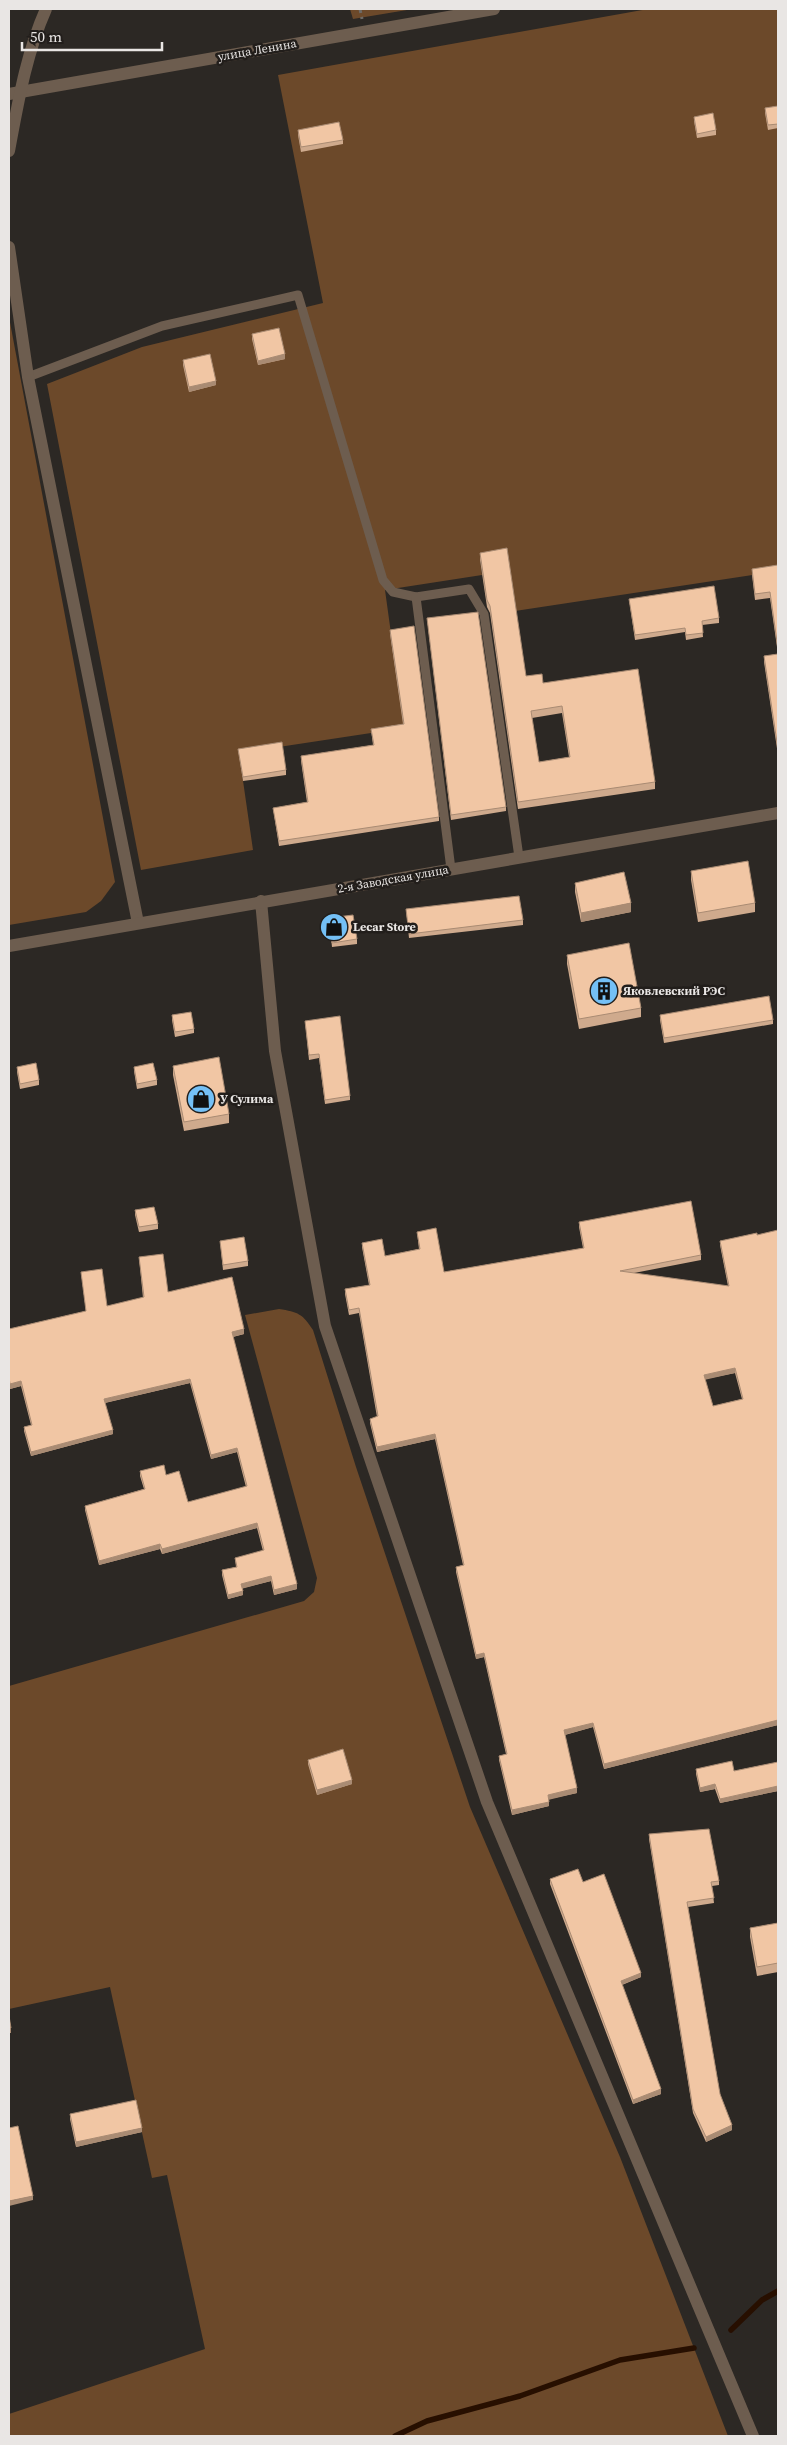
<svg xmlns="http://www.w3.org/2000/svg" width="787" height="2445" font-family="'Source Serif 4',serif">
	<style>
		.green { fill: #6c492a }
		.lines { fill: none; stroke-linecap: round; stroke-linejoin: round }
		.stream { stroke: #270f00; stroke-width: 5.5 }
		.path { stroke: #6d6a66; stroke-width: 3; stroke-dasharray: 4 4; stroke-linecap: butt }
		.service { stroke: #6d5d4f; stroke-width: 9 }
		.minor { stroke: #6d5d4f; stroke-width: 12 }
		.wall { fill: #cfaa8d; fill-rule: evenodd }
		.shaded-wall { fill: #a98b73 }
		.building { fill: #f1c6a4; stroke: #a98b73; fill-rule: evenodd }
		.labels { text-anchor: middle; stroke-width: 5; stroke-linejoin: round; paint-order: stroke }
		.street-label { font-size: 12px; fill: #e9e6e4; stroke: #221e1b }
		.poi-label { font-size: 12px; font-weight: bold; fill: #e9e6e4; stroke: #221e1b; text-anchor: start }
	</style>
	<rect width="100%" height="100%" fill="#2c2824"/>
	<g class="green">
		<polygon points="350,9 413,9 353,19"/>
		<polygon points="648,9 778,9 778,571 515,611 480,560 482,575 385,590 404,728 239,753 253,850 141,870 47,384 142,347 323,303 278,75"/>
		<polygon points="9,317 115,882 101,901 86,912 9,925"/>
		<path d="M279 1309C298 1312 303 1314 313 1330L356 1467 470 1807 620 2157 728 2436H9V2414L205 2349 167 2175 152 2178 110 1987 9 2009V1686L304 1601 314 1592 317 1578 245 1315Z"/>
	</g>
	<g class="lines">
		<g class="stream">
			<polyline points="731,2330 762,2300 778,2291"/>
			<polyline points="395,2436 427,2421 520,2396 620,2360 694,2348"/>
		</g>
		<polyline class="path" points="360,9 362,19"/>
		<g class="service">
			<polyline points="28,377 162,326 298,295 383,580 393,592 416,597 469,589 484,614 519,857"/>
			<polyline points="416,597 451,869"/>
		</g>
		<g class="minor">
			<polyline points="9,94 494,9"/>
			<path d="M9 151C18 103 26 54 46 9"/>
			<polyline points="9,247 28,377 138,923"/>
			<polyline points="261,901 275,1051 325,1326 487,1802 753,2436"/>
			<polyline points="9,946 778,813"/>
		</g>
	</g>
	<g class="wall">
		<polygon points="778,106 778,128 768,130 765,113 765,108"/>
		<polygon points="694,117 716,130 716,135 697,138 694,121"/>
		<polygon points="298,130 343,140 343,144 301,152 298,135"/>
		<polygon points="252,334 285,359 258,365 252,339"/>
		<polygon points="183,360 216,385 189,392 183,365"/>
		<path d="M480 553 526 676 543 683 655 782V789L518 809 490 613 487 607 480 560ZM562 713 569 757 539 762 532 718Z"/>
		<polygon points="778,565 778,755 764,662 764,656 778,654 770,598 755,600 752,575 752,569"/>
		<polygon points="629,599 719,618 719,623 702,625 703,637 686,640 685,632 635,640"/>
		<polygon points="427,618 506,807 506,811 451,820"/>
		<polygon points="390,630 439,817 439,821 279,846 273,808 307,802 301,761 301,756 373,745 371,729 403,724 390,634"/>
		<polygon points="238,749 286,770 286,775 243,781"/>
		<polygon points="691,871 755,903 755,912 698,922 691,880"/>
		<polygon points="575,883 631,912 581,922 575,892"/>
		<polygon points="406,909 523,920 523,925 409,938"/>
		<polygon points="329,918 357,939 357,944 332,947"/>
		<polygon points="567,955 641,1008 641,1017 579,1029 567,964"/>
		<polygon points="172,1015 194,1029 194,1033 175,1037 172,1020"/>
		<polygon points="660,1015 773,1020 773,1024 664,1043 660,1020"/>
		<polygon points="305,1021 350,1096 350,1100 325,1104 319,1058 309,1060"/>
		<polygon points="173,1066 229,1114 229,1123 184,1131 173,1075"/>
		<polygon points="17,1067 39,1080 39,1085 20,1089 17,1072"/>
		<polygon points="134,1067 157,1080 157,1085 137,1089 134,1071"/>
		<polygon points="135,1210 158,1224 158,1229 139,1232 135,1215"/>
		<path d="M579 1222 701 1255V1260L634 1273 728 1286 720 1245V1241L757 1233 778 1725 604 1769 593 1727 565 1735 577 1793 549 1799V1806L512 1815 499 1760V1756L506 1754 484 1657 476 1659 456 1572V1567L463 1565 435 1439 377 1452 370 1423V1419L377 1417 359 1313 349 1315 345 1294V1289L369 1285 362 1247V1243L385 1256 419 1249 417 1232 444 1272 583 1248 579 1227ZM735 1373 742 1399 713 1406 705 1379Z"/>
		<polygon points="220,1241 248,1261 248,1266 223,1270"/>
		<polygon points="139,1257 168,1292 244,1334 233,1337 297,1589 274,1595 271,1581 243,1588 243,1595 228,1599 222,1575 222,1570 236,1567 235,1558 263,1551 257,1528 162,1554 160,1549 99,1565 85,1510 85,1506 144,1489 140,1476 140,1471 166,1475 188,1502 246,1487 237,1452 211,1459 190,1383 105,1403 113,1434 31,1456 24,1431 24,1427 31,1425 21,1386 10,1389 9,1382 9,1329 86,1311 81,1272 107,1306 143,1298"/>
		<polygon points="308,1760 352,1784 317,1795 308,1764"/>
		<polygon points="778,1762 778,1791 720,1803 715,1789 700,1792 696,1774 696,1769 734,1771"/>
		<polygon points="649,1834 719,1881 719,1885 712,1886 714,1903 688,1907 720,2094 732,2130 706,2142 693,2113 649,1839"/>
		<polygon points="550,1879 583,1882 641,1977 622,1985 661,2094 633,2104 550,1884"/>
		<polygon points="778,1923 778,1972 757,1976 750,1937 750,1928"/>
		<polygon points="70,2114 142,2132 76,2147 70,2119"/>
	</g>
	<g class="shaded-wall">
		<polygon points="285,354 285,359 258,365 258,361"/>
		<polygon points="216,381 216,385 189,392 189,387"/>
		<polygon points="631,903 631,912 581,922 581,913"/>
		<polygon points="244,1329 244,1334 232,1337 232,1332"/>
		<polygon points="735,1368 735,1373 704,1380 704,1375"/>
		<polygon points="190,1379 190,1383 104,1403 104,1399"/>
		<polygon points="21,1381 21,1386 10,1389 10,1384"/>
		<polygon points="113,1430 113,1434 31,1456 31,1452"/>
		<polygon points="435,1434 435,1439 377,1452 377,1447"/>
		<polygon points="237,1448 237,1452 211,1459 211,1455"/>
		<polygon points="257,1523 257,1528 162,1554 162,1549"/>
		<polygon points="160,1544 160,1549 99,1565 99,1561"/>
		<polygon points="271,1576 271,1581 241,1589 241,1584"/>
		<polygon points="297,1584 297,1589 274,1595 274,1590"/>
		<polygon points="243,1591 243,1595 228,1599 228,1595"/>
		<polygon points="484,1653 484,1657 476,1659 476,1655"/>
		<polygon points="778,1720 778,1725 604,1769 604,1764"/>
		<polygon points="593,1723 593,1727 564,1735 564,1730"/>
		<polygon points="352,1780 352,1784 317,1795 317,1790"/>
		<polygon points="715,1784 715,1789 700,1792 700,1788"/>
		<polygon points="778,1786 778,1791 720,1803 720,1799"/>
		<polygon points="577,1788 577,1793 548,1800 548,1795"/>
		<polygon points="549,1802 549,1806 512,1815 512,1810"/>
		<polygon points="641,1973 641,1977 621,1985 621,1981"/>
		<polygon points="11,2028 11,2033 9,2033 9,2029"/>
		<polygon points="661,2089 661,2094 633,2104 633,2100"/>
		<polygon points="732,2125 732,2130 706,2142 706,2137"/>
		<polygon points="142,2128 142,2132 76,2147 76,2142"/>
		<polygon points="33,2196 33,2200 9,2206 9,2201"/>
	</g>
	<g class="building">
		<polygon points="778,106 778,124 768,125 765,108"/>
		<polygon points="713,113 716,130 697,134 694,117"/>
		<polygon points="339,122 343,140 301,147 298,130"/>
		<polygon points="279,328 285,354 258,361 252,334"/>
		<polygon points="210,354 216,381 189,387 183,360"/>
		<path d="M507 548 526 676 542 674 543 683 638 669 655 782 518 802 490 606 487 600 480 553ZM562 706 570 757 539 762 531 711Z"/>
		<polygon points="778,565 778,649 770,592 755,594 752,569"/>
		<polygon points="714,586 719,618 702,621 703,633 686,635 685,628 635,635 629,599"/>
		<polygon points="478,612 506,807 451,815 427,618"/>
		<polygon points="414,626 439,817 279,841 273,808 308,802 301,756 374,745 371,729 404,724 390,630"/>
		<polygon points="778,654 778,749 764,656"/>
		<polygon points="282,742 286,770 243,777 238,749"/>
		<polygon points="748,861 755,903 698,913 691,871"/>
		<polygon points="624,872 631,903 581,913 575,883"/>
		<polygon points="519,896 523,920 409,934 406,909"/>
		<polygon points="353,915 357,939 332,943 329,918"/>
		<polygon points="629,943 641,1008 579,1019 567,955"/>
		<polygon points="769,996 773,1020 664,1038 660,1015"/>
		<polygon points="191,1012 194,1029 175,1032 172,1015"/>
		<polygon points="340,1016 350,1096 325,1100 319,1054 309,1055 305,1021"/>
		<polygon points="219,1057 229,1114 184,1122 173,1066"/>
		<polygon points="36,1063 39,1080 20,1084 17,1067"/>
		<polygon points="153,1063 157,1080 137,1084 134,1067"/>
		<path d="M691 1201 701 1255 620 1271 729 1286 720 1241 757 1233V1235L778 1230V1720L604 1764 593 1723 564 1730 577 1788 548 1795 549 1802 512 1810 499 1756 507 1754 484 1653 476 1655 456 1567 464 1565 435 1434 377 1447 370 1419 378 1416 359 1308 349 1310 345 1289 370 1285 362 1243 382 1239 385 1256 420 1249 417 1232 436 1228 444 1272 584 1248 579 1222ZM735 1368 743 1399 713 1406 704 1375Z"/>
		<polygon points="154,1207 158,1224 139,1227 135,1210"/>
		<polygon points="244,1237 248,1261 223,1265 220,1241"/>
		<polygon points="163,1254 168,1292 232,1277 244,1329 232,1332 297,1584 274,1590 271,1576 241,1584 243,1591 228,1595 222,1570 237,1567 235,1558 264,1550 257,1523 162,1549 160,1544 99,1561 85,1506 145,1489 140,1471 164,1465 166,1475 179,1471 188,1502 247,1486 237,1448 211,1455 190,1379 104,1399 113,1430 31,1452 24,1427 32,1425 21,1381 10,1384 9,1377 9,1329 86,1311 81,1272 102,1269 107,1306 144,1297 139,1257"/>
		<polygon points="343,1749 352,1780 317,1790 308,1760"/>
		<polygon points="732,1761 734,1771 778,1762 778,1786 720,1799 715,1784 700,1788 696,1769"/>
		<polygon points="709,1829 719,1881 711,1882 714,1898 687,1902 720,2094 732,2125 706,2137 693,2109 649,1834"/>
		<polygon points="578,1869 583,1882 604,1874 641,1973 621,1981 661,2089 633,2100 550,1879"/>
		<polygon points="778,1923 778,1963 757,1967 750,1928"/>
		<polygon points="9,2016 11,2028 9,2029"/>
		<polygon points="136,2100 142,2128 76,2142 70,2114"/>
		<polygon points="18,2126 33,2196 9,2201 9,2128"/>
	</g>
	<defs>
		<symbol id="shop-disc" viewBox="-11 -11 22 22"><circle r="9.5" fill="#74c0f6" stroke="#221e1b"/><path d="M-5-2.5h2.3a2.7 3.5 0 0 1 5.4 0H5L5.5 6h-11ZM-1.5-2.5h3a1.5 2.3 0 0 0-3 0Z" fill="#111"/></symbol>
		<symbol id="building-disc" viewBox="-11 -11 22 22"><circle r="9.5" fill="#74c0f6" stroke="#221e1b"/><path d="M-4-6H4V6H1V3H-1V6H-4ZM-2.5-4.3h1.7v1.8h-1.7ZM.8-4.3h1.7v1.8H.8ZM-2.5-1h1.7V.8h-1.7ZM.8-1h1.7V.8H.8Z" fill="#111"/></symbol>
	</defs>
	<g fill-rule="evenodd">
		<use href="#shop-disc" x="318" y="911" width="32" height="32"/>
		<use href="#building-disc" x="588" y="975" width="32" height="32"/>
		<use href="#shop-disc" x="185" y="1083" width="32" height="32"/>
	</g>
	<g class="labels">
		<g class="street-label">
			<text transform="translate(257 50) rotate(-10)" y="4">улица Ленина</text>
			<text transform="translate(393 879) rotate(-10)" y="4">2-я Заводская улица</text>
		</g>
		<g class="poi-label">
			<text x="353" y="931">Lecar Store</text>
			<text x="623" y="995">Яковлевский РЭС</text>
			<text x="220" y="1103">У Сулима</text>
		</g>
	</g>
	<rect width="787" height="2445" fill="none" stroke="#e9e6e4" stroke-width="20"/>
	<path d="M22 42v8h140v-8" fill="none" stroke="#e9e6e4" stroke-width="2.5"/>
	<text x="30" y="42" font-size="15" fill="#e9e6e4" stroke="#221e1b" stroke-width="4" paint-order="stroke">50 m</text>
</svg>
